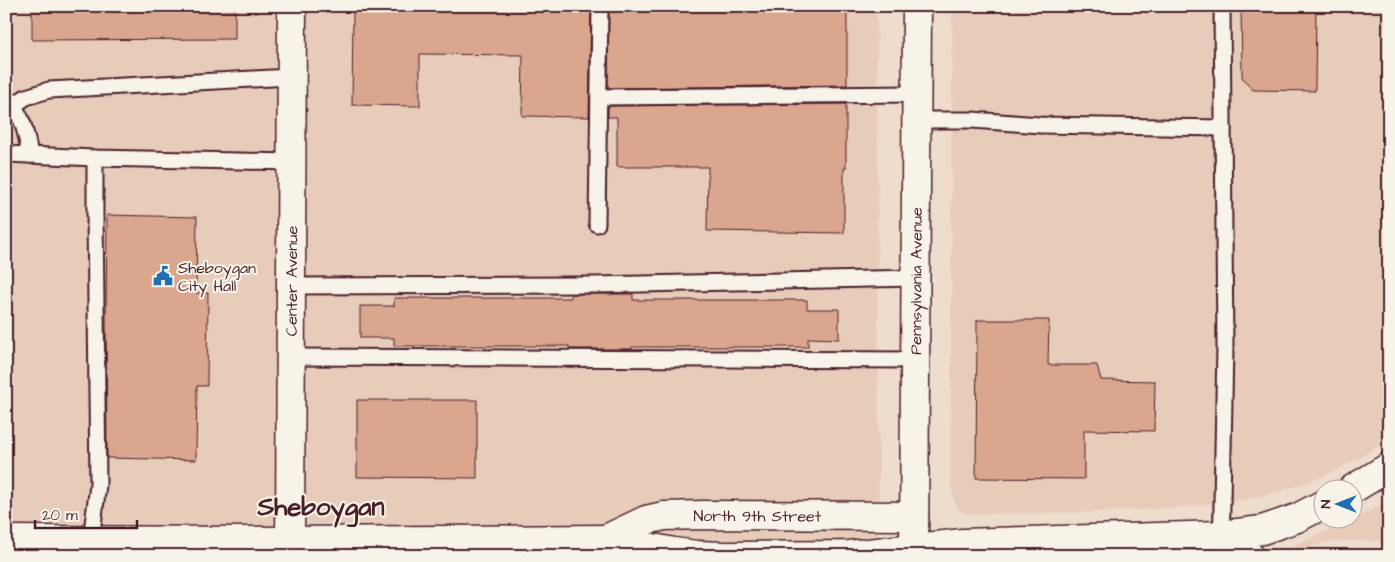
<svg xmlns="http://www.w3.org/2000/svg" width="1395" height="562" font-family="'Architects Daughter',sans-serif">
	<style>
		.built { fill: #e8ccba }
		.building { fill: #daa68e; stroke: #4a1f2b }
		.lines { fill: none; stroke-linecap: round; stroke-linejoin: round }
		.lane-casing { stroke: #4a1f2b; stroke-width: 19 }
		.street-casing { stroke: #4a1f2b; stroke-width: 31 }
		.secondary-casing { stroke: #4a1f2b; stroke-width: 31 }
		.lane { stroke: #f7f3e8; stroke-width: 15 }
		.street { stroke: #f7f3e8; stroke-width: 28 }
		.secondary { stroke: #f7f3e8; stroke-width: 28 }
		.labels { text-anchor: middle; stroke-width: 4; stroke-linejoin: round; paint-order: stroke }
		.poi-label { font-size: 16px; fill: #4a1f2b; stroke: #f7f3e8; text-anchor: start }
		.street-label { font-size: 16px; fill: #4a1f2b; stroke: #f7f3e8 }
		.town-label { font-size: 26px; font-weight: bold; fill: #4a1f2b; stroke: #f7f3e8 }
	</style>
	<rect width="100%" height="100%" fill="#eedccd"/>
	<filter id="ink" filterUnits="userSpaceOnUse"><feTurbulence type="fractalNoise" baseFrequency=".02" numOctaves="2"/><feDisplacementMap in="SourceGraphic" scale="10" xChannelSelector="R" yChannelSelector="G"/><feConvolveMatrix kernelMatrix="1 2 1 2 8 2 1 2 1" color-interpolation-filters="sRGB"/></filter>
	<g filter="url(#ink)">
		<g class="built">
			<polygon points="6,6 877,6 879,556 6,556"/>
			<polygon points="952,6 1389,6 1389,439 1362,456 1331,473 1294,487 1248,499 1187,507 1101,512 971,514 966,514 958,509 953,499 951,484"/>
			<polygon points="1389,500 1389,541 1331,541 1298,550 1293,549 1296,544 1352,520 1378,507"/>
		</g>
		<g class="building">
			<polygon points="32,6 235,6 235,39 32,40"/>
			<polygon points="353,6 591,6 589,117 522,116 523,55 420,54 420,106 352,105"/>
			<polygon points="609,6 847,6 847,85 608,88"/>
			<polygon points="1241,6 1316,6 1315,91 1253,90 1242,77"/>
			<polygon points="846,104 846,168 844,168 844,233 707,231 708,167 617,167 617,117 608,117 608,106"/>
			<polygon points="107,215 197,217 196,293 208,293 207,386 197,386 196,460 107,458 106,318"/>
			<polygon points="571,294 633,294 633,300 807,300 807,309 839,309 839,339 808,338 808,347 632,347 632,349 569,349 569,346 394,346 394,338 360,338 360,306 394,306 394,298 571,298"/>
			<polygon points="977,320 1049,320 1048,365 1097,365 1101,380 1155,381 1154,431 1084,430 1084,479 976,478"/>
			<polygon points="357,400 477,400 477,478 357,477"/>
		</g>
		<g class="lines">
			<defs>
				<g id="lane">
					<path d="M6 97C23 114 26 133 30 155"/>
					<polyline points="599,97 916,94"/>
					<polyline points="14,105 26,97 49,90 291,77"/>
					<polyline points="916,120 972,120 1040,125 1223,128"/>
					<polyline points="6,154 95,158 291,162"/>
					<polyline points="597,224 600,6"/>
					<polyline points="290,286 594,285 916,278"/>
					<polyline points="290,357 915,360"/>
					<polyline points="91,540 98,485 95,214 95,158"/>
					<polyline points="1221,556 1225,347 1222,6"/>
				</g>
				<g id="street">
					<polyline points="1221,535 1242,553 1250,556"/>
					<path id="s1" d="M606 539 646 520 664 516 703 515 914 516"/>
					<polyline points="6,540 290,541 606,539 674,552 697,555 725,556"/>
					<path id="s2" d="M290 556 292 6"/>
					<polyline points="731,556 849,555 914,548"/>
				</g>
				<g id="secondary">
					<polyline points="1351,490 1389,467"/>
					<polyline points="914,548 963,543 1221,535 1262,530 1297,518 1322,505"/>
					<path id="s3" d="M914 556 917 6"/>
				</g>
			</defs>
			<use href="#lane" class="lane-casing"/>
			<use href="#street" class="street-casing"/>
			<use href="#secondary" class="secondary-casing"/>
			<use href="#lane" class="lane"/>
			<use href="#street" class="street"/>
			<use href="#secondary" class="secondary"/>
		</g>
	</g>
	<defs>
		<symbol id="civic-bare" viewBox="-9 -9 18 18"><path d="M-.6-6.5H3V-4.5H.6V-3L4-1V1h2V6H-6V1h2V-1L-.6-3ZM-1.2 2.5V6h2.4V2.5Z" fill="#1f6fb2" stroke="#f7f3e8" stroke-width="2.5" paint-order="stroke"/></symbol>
	</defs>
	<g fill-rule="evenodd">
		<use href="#civic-bare" x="149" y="262" width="28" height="28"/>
	</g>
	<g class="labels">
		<g class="poi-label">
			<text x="178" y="273">Sheboygan<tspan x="178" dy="18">City Hall</tspan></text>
		</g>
		<g class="street-label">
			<text dy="6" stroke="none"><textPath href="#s2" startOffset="275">Center Avenue</textPath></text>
			<text dy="6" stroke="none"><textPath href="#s3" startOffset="275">Pennsylvania Avenue</textPath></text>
			<text dy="6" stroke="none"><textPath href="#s1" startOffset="156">North 9th Street</textPath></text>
		</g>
		<g class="town-label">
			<text x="321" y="515">Sheboygan</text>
		</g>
	</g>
	<rect width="1395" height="562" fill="none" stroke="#f7f3e8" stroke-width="25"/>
	<rect x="12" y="12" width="1370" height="537" fill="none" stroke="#4a1f2b" stroke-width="2" filter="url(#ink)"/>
	<g transform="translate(1338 504) rotate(270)"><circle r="24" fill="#f7f3e8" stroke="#b29e9c"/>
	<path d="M0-4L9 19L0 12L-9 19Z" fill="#1f6fb2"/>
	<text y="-8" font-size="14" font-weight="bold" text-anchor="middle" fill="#4a1f2b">N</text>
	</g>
	<path d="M35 520v8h102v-8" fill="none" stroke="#4a1f2b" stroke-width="2.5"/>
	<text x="42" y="520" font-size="15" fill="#4a1f2b" stroke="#f7f3e8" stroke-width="4" paint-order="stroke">20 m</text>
</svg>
